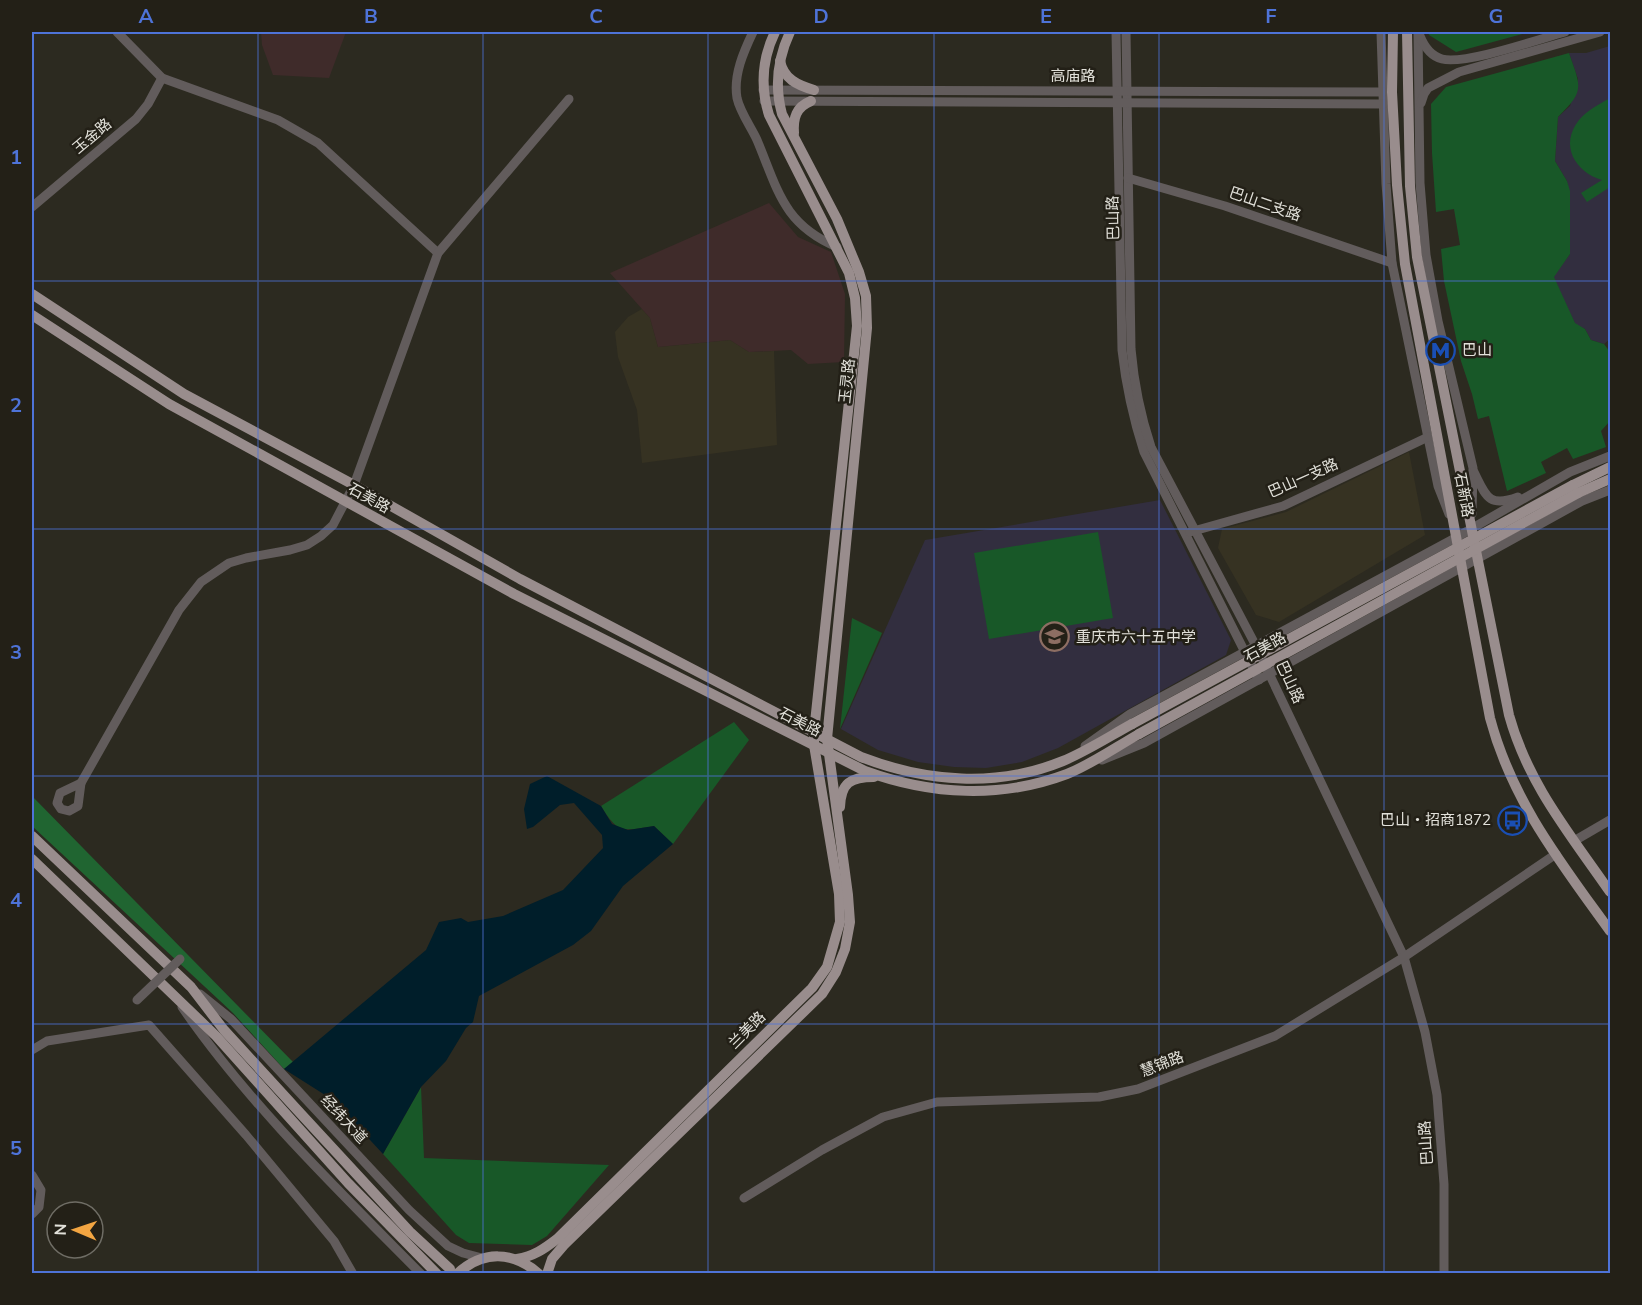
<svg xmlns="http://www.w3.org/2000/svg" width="1642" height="1305" font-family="Mulish,'Noto Sans SC',sans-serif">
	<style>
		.built { fill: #363222 }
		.industrial { fill: #3f2b2a }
		.education { fill: #322e3f }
		.green { fill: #185828 }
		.forest { fill: #206531 }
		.water { fill: #001e2a }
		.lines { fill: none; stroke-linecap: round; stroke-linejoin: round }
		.minor { stroke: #625c5c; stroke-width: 9 }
		.major { stroke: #998d8d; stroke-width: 10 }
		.minor-bridge { stroke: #625c5c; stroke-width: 9 }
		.major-bridge { stroke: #998d8d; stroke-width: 10 }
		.grid { fill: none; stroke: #4e73d8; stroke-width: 1.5; stroke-opacity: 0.55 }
		.labels { text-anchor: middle; stroke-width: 5; stroke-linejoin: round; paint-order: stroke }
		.street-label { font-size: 15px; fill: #e2e1da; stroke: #232017 }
		.poi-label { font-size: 15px; fill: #e2e1da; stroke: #232017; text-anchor: start }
		.neatline { fill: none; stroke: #4e73d8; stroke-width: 2 }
		.grid-label { font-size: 20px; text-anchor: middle; font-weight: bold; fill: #4e73d8 }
	</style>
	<rect width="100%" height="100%" fill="#2c2a20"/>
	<g class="built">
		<polygon points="642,309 650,318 658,347 730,340 749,352 774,351 777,445 642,463 637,410 618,357 615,332 628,317"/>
		<polygon points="1409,452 1425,535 1279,622 1256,615 1218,548 1222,529 1286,512"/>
	</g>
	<g class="industrial">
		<polygon points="261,32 346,32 329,78 273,75 262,45"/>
		<polygon points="769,203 798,237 831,252 845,294 844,362 808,364 791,350 749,352 730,340 658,347 650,318 610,273"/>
	</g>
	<g class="education">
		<polygon points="1610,46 1610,339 1604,344 1591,340 1585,329 1575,324 1553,277 1570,254 1567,181 1555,161 1558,117 1570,106 1578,79 1569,53 1586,53"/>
		<polygon points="1160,500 1231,640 1226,655 1058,748 1022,762 986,768 954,767 918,762 878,750 841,729 925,540"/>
	</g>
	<g class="green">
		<polygon points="1428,32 1530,32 1456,52 1429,35"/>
		<path d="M1569 53C1581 87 1585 91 1558 117L1555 161 1567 181 1570 191V254L1554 277 1575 323 1585 329 1591 340 1604 344 1610 352V421L1601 431 1606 447 1573 459 1567 448 1541 462 1546 473 1507 491 1489 416 1478 419 1472 394 1461 361 1444 281 1441 249 1460 245 1454 209 1436 212 1432 153 1431 104 1446 87Z"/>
		<path d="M1610 98V187L1587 202 1581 193 1602 180C1575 172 1559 145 1579 120 1587 110 1600 104 1610 98Z"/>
		<polygon points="1098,532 1113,618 989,639 974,553"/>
		<polygon points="852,618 882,633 840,729"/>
		<path d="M734 722 749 740 673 844 654 826C623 831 618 834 601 806Z"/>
		<polygon points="421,1087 424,1158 609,1165 547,1236 532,1245 469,1243 456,1235 383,1154"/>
	</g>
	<polygon class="forest" points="32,796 293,1062 284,1069 233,1013 32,826"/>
	<polygon class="water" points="547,776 601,806 612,824 628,830 654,826 673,844 623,886 591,931 573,945 479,996 473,1022 466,1028 446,1061 421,1087 383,1154 333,1100 284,1069 426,950 439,922 461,918 468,922 503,916 563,890 603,848 602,835 574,803 560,805 533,827 527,829 524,809 530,784"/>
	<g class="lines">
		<g class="minor">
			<polyline points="117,32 162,78 278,120 318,143 438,253"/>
			<path d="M753 32C744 51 733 75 737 98 740 112 751 127 757 140 778 190 783 224 837 247"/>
			<path d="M1116 32 1122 350C1126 386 1133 418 1144 452L1259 680"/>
			<path d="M1126 32 1131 349C1134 384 1140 414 1151 447L1256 646 1404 957 1425 1032 1437 1095 1444 1184V1274"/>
			<polyline points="1381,32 1386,184 1392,263 1438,486 1449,514"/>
			<polyline points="1418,32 1420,183 1426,255 1438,321 1473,468 1472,514"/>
			<path d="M1420 36C1424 46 1431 56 1442 59 1465 65 1539 39 1565 32"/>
			<polyline points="763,90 1383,92"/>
			<polyline points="764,101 1383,104"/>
			<polyline points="1421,103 1424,94 1428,88 1459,72 1600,32"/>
			<polyline points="1128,178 1225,206 1392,263"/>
			<polyline points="32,207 136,119 148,104 162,78"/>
			<path d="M1474 472C1486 496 1488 508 1518 497"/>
			<polyline points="1190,532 1283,506 1428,437"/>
			<polyline points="1085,746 1130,714 1457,537 1570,472 1610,456"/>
			<polyline points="1102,760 1144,743 1582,501 1610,490"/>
			<polyline points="81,783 179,610 201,582 229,563 246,558 290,550 307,545 321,536 333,525 354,485 438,253 569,99"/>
			<polygon points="81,783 78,806 69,811 61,809 57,803 60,793"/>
			<polyline points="1574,841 1610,820"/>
			<polyline points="200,994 231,1019 409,1210 448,1246 463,1253 482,1258"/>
			<path d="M182 1007C247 1102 339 1191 421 1274"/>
			<polyline points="32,1050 47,1041 149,1025 246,1135 334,1241 353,1274"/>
			<polyline points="32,1175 41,1190 39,1207 32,1214"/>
			<polyline points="744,1198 822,1150 883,1117 937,1102 1099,1097 1138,1089 1275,1036 1404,957 1556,854"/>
		</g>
		<g class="major">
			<path d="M1393 32 1392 92 1397 185 1405 264 1490 718C1512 801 1561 863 1610 931"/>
			<path d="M1407 32 1410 186 1417 257 1509 715C1528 784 1570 834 1610 892"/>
			<path d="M780 61C784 79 797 85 814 90"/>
			<path d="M794 133C793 118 796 107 811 101"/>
			<path d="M32 294 184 394 354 485 520 579 861 757C926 782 997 788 1063 761 1087 751 1110 736 1132 724"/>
			<path d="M32 315 169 404 514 594 865 771C931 795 1001 799 1067 774 1092 764 1116 747 1139 734"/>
			<polyline points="1573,485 1610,467"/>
			<polyline points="1578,493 1610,479"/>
			<path d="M840 807C841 783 850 777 874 777"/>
			<polyline points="32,836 191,987 224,1030 301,1114 410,1232 450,1269"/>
			<polyline points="32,859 216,1036 348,1183 437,1274"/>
			<path d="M517 1259C534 1256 544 1249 557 1239L812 988 827 967 840 922 839 894 814 745V732L857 326 855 298 849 273 769 115C760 86 762 59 775 32"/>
			<path d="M457 1274C483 1250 513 1251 539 1274"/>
			<path d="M547 1274 552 1259 564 1245 822 994 836 972 845 949 850 922 848 895 827 739 867 328 866 296 859 272 837 219 782 114C774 85 778 58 790 32"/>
		</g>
		<polyline class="minor-bridge" points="137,1000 180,959"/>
		<g class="major-bridge">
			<polyline points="1132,724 1573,485"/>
			<polyline points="1139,734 1578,493"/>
		</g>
	</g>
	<path class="grid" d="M258 32V1274M483 32V1274M708 32V1274M934 32V1274M1159 32V1274M1384 32V1274M32 281H1610M32 529H1610M32 776H1610M32 1024H1610"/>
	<defs>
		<symbol id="metro-ring" viewBox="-11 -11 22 22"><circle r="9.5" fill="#232017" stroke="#1a4fb4" stroke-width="1.5"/><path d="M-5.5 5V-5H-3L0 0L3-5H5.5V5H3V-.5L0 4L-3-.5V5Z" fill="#1a4fb4"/></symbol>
		<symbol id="school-ring" viewBox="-11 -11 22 22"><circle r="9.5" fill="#232017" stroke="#8d6e63" stroke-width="1.5"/><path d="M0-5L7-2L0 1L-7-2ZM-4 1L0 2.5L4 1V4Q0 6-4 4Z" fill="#8d6e63"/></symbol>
		<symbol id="bus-ring" viewBox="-11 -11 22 22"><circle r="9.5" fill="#232017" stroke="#1a4fb4" stroke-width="1.5"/><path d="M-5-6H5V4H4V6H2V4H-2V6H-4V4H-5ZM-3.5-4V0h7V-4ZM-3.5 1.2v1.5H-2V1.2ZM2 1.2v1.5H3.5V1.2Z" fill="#1a4fb4"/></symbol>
	</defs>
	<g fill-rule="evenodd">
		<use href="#metro-ring" x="1424" y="334" width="33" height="33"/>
		<use href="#school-ring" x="1038" y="620" width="33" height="33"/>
		<use href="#bus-ring" x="1496" y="804" width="33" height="33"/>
	</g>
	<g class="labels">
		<g class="street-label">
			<text x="1073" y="81">高庙路</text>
			<text transform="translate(92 136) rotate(-40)" y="5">玉金路</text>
			<text transform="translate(1265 204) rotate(19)" y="5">巴山二支路</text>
			<text transform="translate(1113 218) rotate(-91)" y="5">巴山路</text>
			<text transform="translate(847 381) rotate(-84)" y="5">玉灵路</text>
			<text transform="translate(1303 478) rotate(-24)" y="5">巴山一支路</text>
			<text transform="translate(1464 495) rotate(79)" y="5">石新路</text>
			<text transform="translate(369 498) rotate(29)" y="5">石美路</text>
			<text transform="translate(1265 647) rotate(-29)" y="5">石美路</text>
			<text transform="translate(1290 682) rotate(65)" y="5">巴山路</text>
			<text transform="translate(800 722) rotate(27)" y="5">石美路</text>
			<text transform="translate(747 1030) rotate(-45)" y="5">兰美路</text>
			<text transform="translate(1162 1064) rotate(-21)" y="5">慧锦路</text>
			<text transform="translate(344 1119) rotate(47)" y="5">经纬大道</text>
			<text transform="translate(1426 1143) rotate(-94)" y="5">巴山路</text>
		</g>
		<g class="poi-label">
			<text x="1462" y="355">巴山</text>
			<text x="1076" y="642">重庆市六十五中学</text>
			<text x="1491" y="825" text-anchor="end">巴山‧招商1872</text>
		</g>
	</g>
	<rect width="1642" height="1305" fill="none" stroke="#232017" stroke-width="66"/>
	<g transform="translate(75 1230) rotate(272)"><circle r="28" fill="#232017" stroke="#6f6d65" stroke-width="1.5"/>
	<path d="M0-4.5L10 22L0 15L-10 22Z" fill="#f2a542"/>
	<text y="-9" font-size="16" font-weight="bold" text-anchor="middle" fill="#e2e1da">N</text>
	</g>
	<rect x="33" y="33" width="1576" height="1239" class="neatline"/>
	<g class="grid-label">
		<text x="146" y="23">A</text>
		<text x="371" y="23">B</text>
		<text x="596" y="23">C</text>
		<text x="821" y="23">D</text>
		<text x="1046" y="23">E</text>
		<text x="1271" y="23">F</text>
		<text x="1496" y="23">G</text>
		<text x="16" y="164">1</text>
		<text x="16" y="412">2</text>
		<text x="16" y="659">3</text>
		<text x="16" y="907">4</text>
		<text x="16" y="1155">5</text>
	</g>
</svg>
